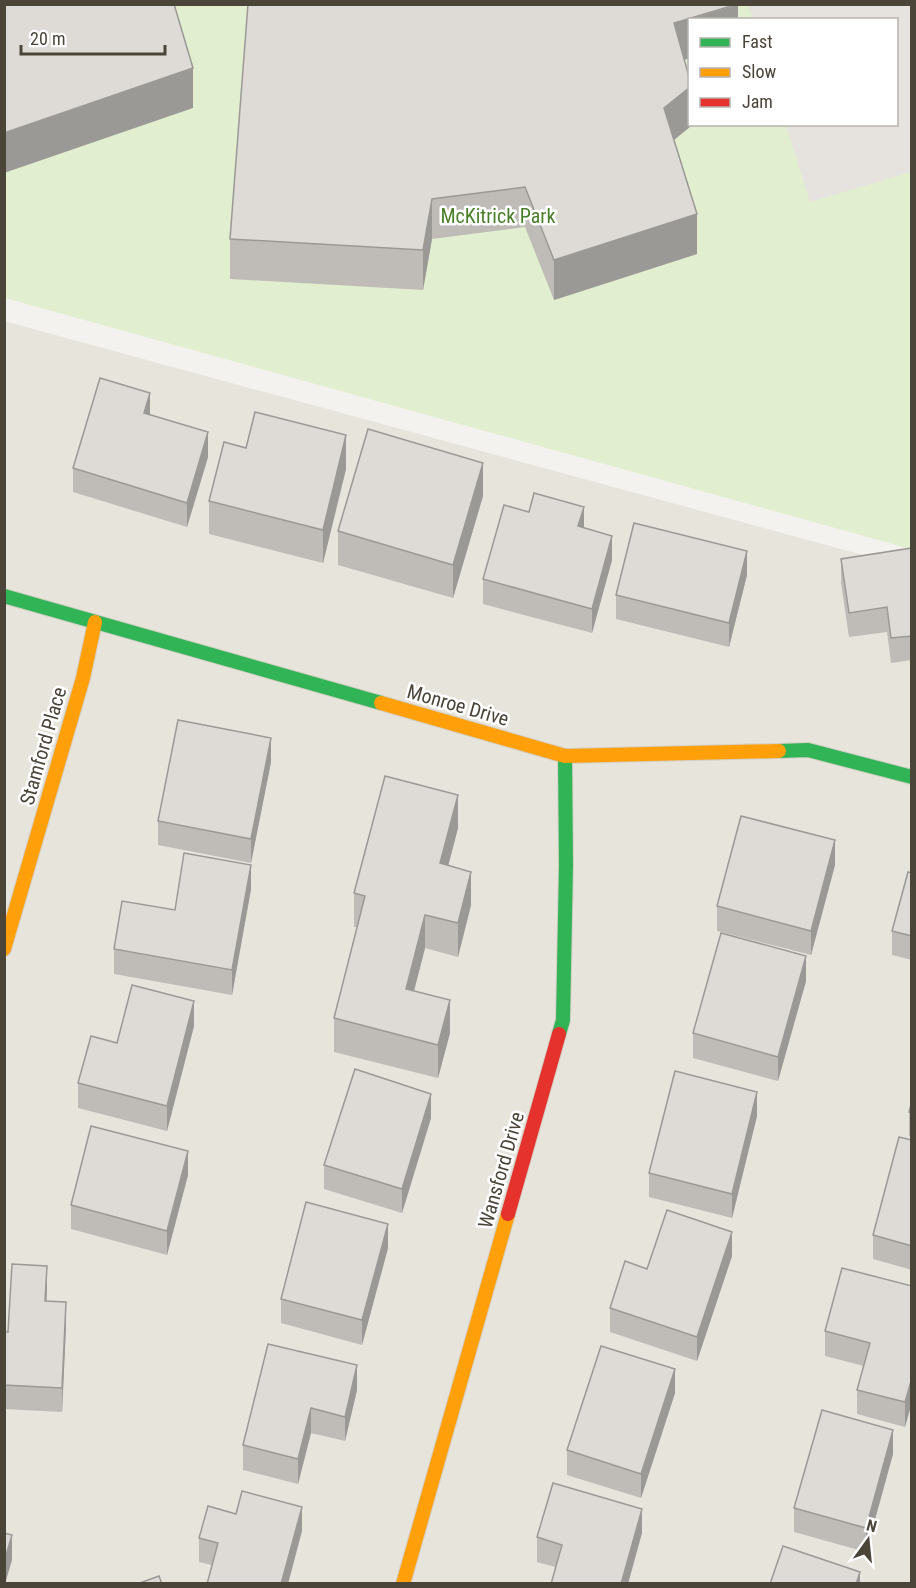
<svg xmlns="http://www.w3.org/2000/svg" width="916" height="1588" font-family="'Roboto Condensed',sans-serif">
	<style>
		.residential { fill: #e7e4dc }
		.green { fill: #e1eecf; fill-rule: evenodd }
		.parking { fill: #e6e3df }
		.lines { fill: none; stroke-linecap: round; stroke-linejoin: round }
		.fast-casing { stroke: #d3cfc5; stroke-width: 16 }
		.slow-casing { stroke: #d3cfc5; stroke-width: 16 }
		.jam-casing { stroke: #d3cfc5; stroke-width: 16 }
		.fast { stroke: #30b455; stroke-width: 14 }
		.slow { stroke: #ff9f0a; stroke-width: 14 }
		.jam { stroke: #e5322d; stroke-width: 14 }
		.wall { fill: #bfbcb8 }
		.shaded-wall { fill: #9b9996 }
		.building { fill: #dedbd6; stroke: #9b9996; stroke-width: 1.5 }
		.labels { text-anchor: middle; stroke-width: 5; stroke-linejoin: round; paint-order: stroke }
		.park-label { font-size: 20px; fill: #4a7f2a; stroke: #fff }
		.street-label { font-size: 20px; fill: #4b4439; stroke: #fff }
	</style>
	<rect width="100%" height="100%" fill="#f4f2ee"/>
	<polygon class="residential" points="4,321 911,568 911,1583 5,1583"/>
	<path class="green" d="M4 5H911V549L5 298ZM690 20H896V124H690Z"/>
	<polygon class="parking" points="748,5 911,5 911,172 810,202 786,125 896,124 896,20 753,19"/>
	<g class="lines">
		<defs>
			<g id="fast">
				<polyline points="4,596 381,703"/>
				<polyline points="779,751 808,750 912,777"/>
				<polyline points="559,1034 563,1020 566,865 565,756"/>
			</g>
			<g id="slow">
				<polyline points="381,703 565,756 779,751"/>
				<polyline points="4,949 83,678 95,622"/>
				<polyline points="403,1584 508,1214"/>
			</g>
			<polyline id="jam" points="508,1214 559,1034"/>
		</defs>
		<use href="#fast" class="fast-casing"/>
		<use href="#slow" class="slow-casing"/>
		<use href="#jam" class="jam-casing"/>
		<use href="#fast" class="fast"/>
		<use href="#slow" class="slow"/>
		<use href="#jam" class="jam"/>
	</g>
	<g class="wall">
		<polygon points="248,4 738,4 738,20 690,20 690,58 684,60 690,80 690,124 691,124 691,126 674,140 697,214 697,254 554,300 525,227 432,239 423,290 230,279 230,239"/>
		<polygon points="150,414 208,457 187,527 73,492 73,468"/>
		<polygon points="346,469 323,563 209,534 209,501"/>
		<polygon points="483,496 453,598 338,565 338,531"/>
		<polygon points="584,528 612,560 592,633 483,604 483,579"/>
		<polygon points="912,548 912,660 891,663 887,632 849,637 841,583 841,559"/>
		<polygon points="747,575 729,647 616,619 616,595"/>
		<polygon points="271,762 251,863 158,845 158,821"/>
		<polygon points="458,828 448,866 471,905 458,957 425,948 414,991 450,1033 438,1078 334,1052 334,1018 357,927 354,927 354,893"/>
		<polygon points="835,865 811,955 717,931 717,906"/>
		<polygon points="912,873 912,960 892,955 892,931"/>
		<polygon points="251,889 232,995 114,974 114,949 175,910"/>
		<polygon points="806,981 778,1081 693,1058 693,1033"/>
		<polygon points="194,1026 167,1131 78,1108 78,1083 117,1043"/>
		<polygon points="912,1101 912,1137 909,1136 909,1112"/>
		<polygon points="757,1116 732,1218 649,1197 649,1173"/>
		<polygon points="431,1118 402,1213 324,1189 324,1165"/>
		<polygon points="912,1140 912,1270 873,1259 873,1235"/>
		<polygon points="188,1175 167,1255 71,1229 71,1205"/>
		<polygon points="388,1248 362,1345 281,1323 281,1299"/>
		<polygon points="732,1256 697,1361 610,1332 610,1308 647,1269"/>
		<polygon points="912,1286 912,1402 905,1427 857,1414 857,1390 864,1366 825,1356 825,1331"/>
		<polygon points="47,1290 47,1301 66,1327 62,1412 4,1409 4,1332 8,1332"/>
		<polygon points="268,1344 357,1390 345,1441 311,1433 298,1484 243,1470 243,1445"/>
		<polygon points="675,1393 641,1498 567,1475 567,1450"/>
		<polygon points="893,1454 866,1552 794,1532 794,1508"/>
		<polygon points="302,1531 212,1565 199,1562 199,1538"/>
		<polygon points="642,1533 555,1567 537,1562 537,1537"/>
	</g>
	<g class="shaded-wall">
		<polygon points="738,5 738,20 690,20 690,58 674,63 674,23"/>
		<polygon points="193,68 193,108 4,173 4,133"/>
		<polygon points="690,87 690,124 691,124 691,126 664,148 664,108"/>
		<polygon points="432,199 432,239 423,290 423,250"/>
		<polygon points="697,214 697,254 554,300 554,260"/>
		<polygon points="150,393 150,417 144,413"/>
		<polygon points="208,432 208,457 187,527 187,503"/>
		<polygon points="346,435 346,469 323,563 323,530"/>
		<polygon points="483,463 483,496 453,598 453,565"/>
		<polygon points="584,507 584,531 578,526"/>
		<polygon points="612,536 612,560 592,633 592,609"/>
		<polygon points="747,551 747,575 729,647 729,623"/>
		<polygon points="271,738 271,762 251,863 251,839"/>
		<polygon points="458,795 458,828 440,897 440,863"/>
		<polygon points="835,840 835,865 811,955 811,931"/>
		<polygon points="251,865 251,889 232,995 232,970"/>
		<polygon points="471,872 471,905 458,957 458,923"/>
		<polygon points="425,915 425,948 406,1022 406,989"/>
		<polygon points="806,956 806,981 778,1081 778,1057"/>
		<polygon points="450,1000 450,1033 438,1078 438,1045"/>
		<polygon points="194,1001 194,1026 167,1131 167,1106"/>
		<polygon points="757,1092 757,1116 732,1218 732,1194"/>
		<polygon points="431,1094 431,1118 402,1213 402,1189"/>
		<polygon points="188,1151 188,1175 167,1255 167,1231"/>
		<polygon points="388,1224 388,1248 362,1345 362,1320"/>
		<polygon points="732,1232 732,1256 697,1361 697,1337"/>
		<polygon points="47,1266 47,1290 45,1325 45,1301"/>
		<polygon points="66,1302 66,1327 62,1412 62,1388"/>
		<polygon points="357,1365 357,1390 345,1441 345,1417"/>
		<polygon points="675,1369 675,1393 641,1498 641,1474"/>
		<polygon points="912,1378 912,1402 905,1427 905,1402"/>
		<polygon points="311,1408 311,1433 298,1484 298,1459"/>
		<polygon points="893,1430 893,1454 866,1552 866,1528"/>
		<polygon points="302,1507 302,1531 288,1584 281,1584"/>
		<polygon points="642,1509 642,1533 628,1584 621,1584"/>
		<polygon points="12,1535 12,1560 5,1584 4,1584 4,1562"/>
		<polygon points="860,1572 860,1584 856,1584"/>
	</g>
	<g class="building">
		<polygon points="4,4 174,4 193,68 4,133"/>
		<polygon points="248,4 738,4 674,23 690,80 690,87 664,108 697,214 554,260 525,187 432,199 423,250 230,239"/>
		<polygon points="100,378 150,393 144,413 208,432 187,503 73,468"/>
		<polygon points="255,412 346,435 323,530 209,501 224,442 246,448"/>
		<polygon points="368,429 483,463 453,565 338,531"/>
		<polygon points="534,493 584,507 578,526 612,536 592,609 483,579 504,505 529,512"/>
		<polygon points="634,523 747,551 729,623 616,595"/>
		<polygon points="912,548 912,636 891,638 887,607 849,613 841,559"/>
		<polygon points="178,720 271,738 251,839 158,821"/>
		<polygon points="385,776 458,795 440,863 471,872 458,923 425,915 406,989 450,1000 438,1045 334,1018 365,896 354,893"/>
		<polygon points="741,816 835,840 811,931 717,906"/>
		<polygon points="184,853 251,865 232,970 114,949 122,901 175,910"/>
		<polygon points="908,872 912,873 912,936 892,931"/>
		<polygon points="721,933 806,956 778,1057 693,1033"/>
		<polygon points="132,985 194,1001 167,1106 78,1083 91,1036 117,1043"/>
		<polygon points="355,1069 431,1094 402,1189 324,1165"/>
		<polygon points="675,1071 757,1092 732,1194 649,1173"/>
		<polygon points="912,1101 912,1113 909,1112"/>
		<polygon points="91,1126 188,1151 167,1231 71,1205"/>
		<polygon points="899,1137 912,1140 912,1246 873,1235"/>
		<polygon points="306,1202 388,1224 362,1320 281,1299"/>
		<polygon points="667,1210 732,1232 697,1337 610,1308 625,1261 647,1269"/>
		<polygon points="12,1264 47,1266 45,1301 66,1302 62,1388 4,1385 4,1332 8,1332"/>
		<polygon points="842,1268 912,1286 912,1378 905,1402 857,1390 870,1343 825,1331"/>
		<polygon points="268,1344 357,1365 345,1417 311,1408 298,1459 243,1445"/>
		<polygon points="601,1346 675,1369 641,1474 567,1450"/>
		<polygon points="822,1410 893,1430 866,1528 794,1508"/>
		<polygon points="553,1483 642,1509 621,1584 551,1584 562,1545 537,1537"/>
		<polygon points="242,1491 302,1507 281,1584 207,1584 218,1543 199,1538 208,1506 236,1514"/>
		<polygon points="4,1533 12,1535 4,1562"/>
		<polygon points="783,1546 860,1572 856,1584 770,1584"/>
		<polygon points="159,1576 162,1584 137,1584"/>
	</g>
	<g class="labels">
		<g class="park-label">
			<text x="498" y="223">McKitrick Park</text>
		</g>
		<g class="street-label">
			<text transform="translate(458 705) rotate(16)" y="7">Monroe Drive</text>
			<text transform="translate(43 746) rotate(-74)" y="7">Stamford Place</text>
			<text transform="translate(501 1170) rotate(-74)" y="7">Wansford Drive</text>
		</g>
	</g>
	<rect width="916" height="1588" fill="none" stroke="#4b4439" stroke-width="12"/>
	<rect x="688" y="18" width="210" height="108" fill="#ffffff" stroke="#b7b4b0" stroke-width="1.5"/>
	<rect x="700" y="38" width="30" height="9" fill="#30b455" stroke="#b7b4b0" stroke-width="1.5"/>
	<text x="742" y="48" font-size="18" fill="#4b4439">Fast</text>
	<rect x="700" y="68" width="30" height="9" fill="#ff9f0a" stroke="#b7b4b0" stroke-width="1.5"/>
	<text x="742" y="78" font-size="18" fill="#4b4439">Slow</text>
	<rect x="700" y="98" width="30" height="9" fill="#e5322d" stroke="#b7b4b0" stroke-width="1.5"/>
	<text x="742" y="108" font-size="18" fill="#4b4439">Jam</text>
	<g transform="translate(868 1540) rotate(15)" stroke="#ffffff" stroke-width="4.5" paint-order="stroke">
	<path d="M0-4.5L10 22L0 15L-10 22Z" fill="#4b4439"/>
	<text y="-9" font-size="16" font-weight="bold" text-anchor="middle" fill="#4b4439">N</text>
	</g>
	<path d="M21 45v9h144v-9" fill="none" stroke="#4b4439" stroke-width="3"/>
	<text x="30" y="45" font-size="18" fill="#4b4439" stroke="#ffffff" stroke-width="4.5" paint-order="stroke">20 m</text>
</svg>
